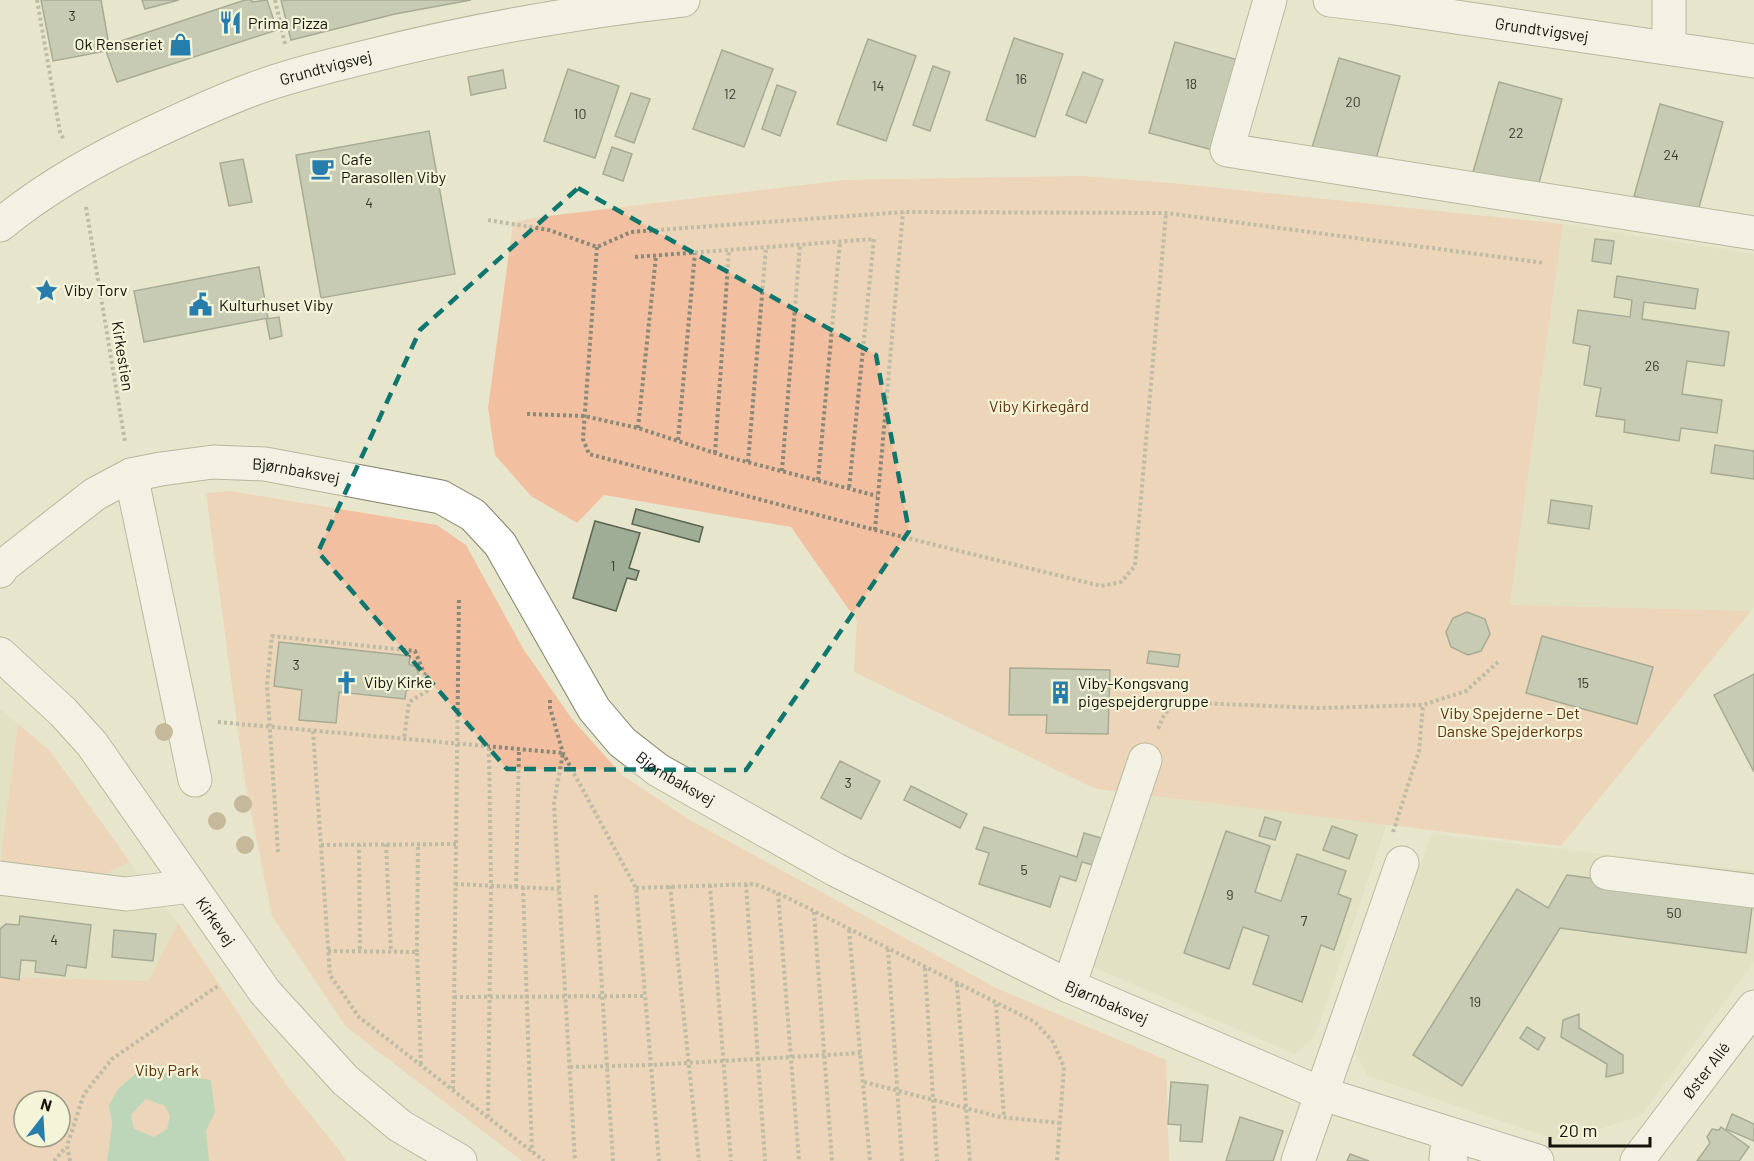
<svg xmlns="http://www.w3.org/2000/svg" width="1754" height="1161" font-family="Barlow,sans-serif">
	<style>
		.built { fill: #dcdbb9 }
		.green { fill: #f2c0a0; fill-rule: evenodd }
		.water { fill: #8bc4a3; fill-rule: evenodd }
		.building { fill: #9fac96; stroke: #596551; stroke-width: 1.5 }
		.lines { fill: none; stroke-linecap: round; stroke-linejoin: round }
		.minor-casing { stroke: #808068; stroke-width: 35 }
		.path { stroke: #8a8977; stroke-width: 4; stroke-dasharray: 3 3; stroke-linecap: butt }
		.minor { stroke: #fff; stroke-width: 33 }
		.tree { fill: #9d8261 }
		.marked { fill: none; stroke: #0f766e; stroke-width: 4.5; stroke-dasharray: 12 8; stroke-linejoin: round }
		.labels { text-anchor: middle; stroke-width: 4.5; stroke-linejoin: round; paint-order: stroke }
		.number-label { font-size: 14px; fill: #373a2e }
		.poi-label { font-size: 16px; fill: #14140b; stroke: #f4f4d9; text-anchor: start }
		.street-label { font-size: 16px; fill: #14140b; stroke: #f4f4d9 }
		.park-label { font-size: 16px; fill: #60310a; stroke: #f4f4d9 }
	</style>
	<rect width="100%" height="100%" fill="#e7e6cc"/>
	<g class="built">
		<polygon points="1563,224 1754,254 1754,607 1751,611 1510,605"/>
		<polygon points="0,709 18,724 2,845 100,876 130,862 178,923 148,981 0,977"/>
		<polygon points="1143,795 1387,824 1315,1036 1295,1054 1088,965"/>
		<polygon points="1431,834 1754,871 1754,962 1641,1116 1561,1141 1368,1076 1356,1054"/>
	</g>
	<g class="green">
		<polygon points="1083,176 1181,184 1563,224 1510,605 1751,611 1561,846 1096,789 854,672 857,621 791,527 604,495 577,523 531,496 495,455 488,408 513,223 532,218 844,180"/>
		<polygon points="230,491 437,525 466,545 524,650 572,719 622,775 688,819 996,988 1166,1060 1169,1161 522,1161 346,1027 272,916 245,782 206,493"/>
		<polygon points="18,724 50,751 130,862 100,876 2,866 2,846"/>
		<path d="M178 923 285 1083 339 1150 346 1161H0V977L148 981ZM24 1101H60V1137H24Z"/>
	</g>
	<path class="water" d="M141 1069 211 1080 215 1112 206 1131 209 1161H107L112 1125 109 1105 118 1089ZM146 1099 165 1106 170 1116 167 1129 154 1137 134 1129 131 1115Z"/>
	<g class="building">
		<polygon points="41,0 101,0 109,45 245,0 252,0 252,2 267,0 277,30 117,82 106,51 53,61"/>
		<polygon points="142,0 179,0 145,9"/>
		<polygon points="281,0 471,0 395,14 291,40"/>
		<polygon points="1014,38 1063,54 1035,137 986,120"/>
		<polygon points="868,39 916,56 886,141 837,124"/>
		<polygon points="1175,42 1238,60 1213,150 1149,133"/>
		<polygon points="722,50 773,69 744,147 693,129"/>
		<polygon points="1339,58 1400,76 1373,169 1311,151"/>
		<polygon points="933,66 950,72 930,131 913,125"/>
		<polygon points="568,69 619,86 595,158 544,141"/>
		<polygon points="503,70 506,88 471,95 468,77"/>
		<polygon points="1083,72 1103,80 1086,123 1066,115"/>
		<polygon points="1499,82 1562,99 1537,190 1473,172"/>
		<polygon points="777,85 796,92 780,136 762,129"/>
		<polygon points="631,93 650,99 634,143 615,136"/>
		<polygon points="1660,104 1723,122 1697,214 1634,196"/>
		<polygon points="429,131 455,274 321,298 296,155"/>
		<polygon points="612,147 632,154 623,181 603,174"/>
		<polygon points="243,159 252,202 229,206 220,163"/>
		<polygon points="1595,239 1614,241 1611,264 1592,261"/>
		<polygon points="259,267 268,318 144,342 134,291"/>
		<polygon points="1617,276 1698,289 1695,309 1644,302 1642,319 1729,332 1724,366 1687,361 1682,394 1722,400 1717,433 1681,428 1679,441 1624,432 1625,420 1596,416 1601,388 1584,385 1590,346 1573,343 1578,310 1630,317 1632,300 1614,297"/>
		<polygon points="279,317 282,336 270,339 266,319"/>
		<polygon points="1715,445 1754,451 1754,479 1711,473"/>
		<polygon points="1551,500 1592,506 1589,529 1548,523"/>
		<polygon points="636,509 703,527 699,542 632,524"/>
		<polygon points="595,521 640,533 629,568 639,571 636,580 627,578 616,611 573,598"/>
		<polygon points="1467,612 1485,619 1490,634 1481,651 1468,655 1451,647 1446,632 1453,618"/>
		<polygon points="1542,636 1653,667 1637,724 1526,693"/>
		<polygon points="279,642 410,656 409,664 416,667 420,678 413,688 406,691 405,699 339,692 336,723 299,720 302,690 274,686"/>
		<polygon points="1149,651 1180,655 1178,667 1147,663"/>
		<polygon points="1010,668 1110,670 1108,734 1046,733 1047,715 1009,715"/>
		<polygon points="1754,674 1754,772 1714,695"/>
		<polygon points="840,761 880,781 861,819 821,798"/>
		<polygon points="911,786 967,814 960,828 904,800"/>
		<polygon points="1265,817 1281,822 1275,840 1259,836"/>
		<polygon points="1332,826 1357,835 1349,859 1323,850"/>
		<polygon points="984,827 1077,857 1084,833 1101,838 1093,865 1082,862 1076,881 1060,876 1050,907 979,884 989,853 976,849"/>
		<polygon points="1226,831 1270,846 1255,892 1281,901 1297,854 1346,871 1338,894 1351,899 1334,950 1321,945 1302,1002 1253,984 1269,936 1243,927 1229,969 1184,953"/>
		<polygon points="1567,875 1753,900 1746,953 1560,928 1462,1086 1413,1055 1517,889 1548,908"/>
		<polygon points="20,916 91,925 86,968 67,965 65,976 35,972 36,961 21,960 19,980 0,977 0,929 6,924 19,925"/>
		<polygon points="114,930 156,934 153,961 112,957"/>
		<polygon points="1579,1014 1579,1028 1623,1055 1623,1073 1606,1077 1607,1064 1561,1037 1563,1020"/>
		<polygon points="1527,1027 1545,1038 1538,1050 1520,1038"/>
		<polygon points="1171,1082 1208,1085 1202,1142 1180,1141 1181,1125 1168,1124"/>
		<polygon points="1732,1114 1754,1124 1754,1141 1726,1129"/>
		<polygon points="1240,1117 1283,1131 1273,1161 1226,1161"/>
		<polygon points="1721,1127 1749,1147 1739,1161 1697,1161 1710,1143 1707,1137 1712,1129 1719,1130"/>
		<polygon points="1350,1154 1369,1161 1347,1161"/>
	</g>
	<g class="lines">
		<defs>
			<g id="minor">
				<polyline points="1270,0 1227,150 1754,233"/>
				<path id="s1" d="M1330 0 1388 7 1754 61"/>
				<polyline points="1669,48 1669,0"/>
				<path id="s2" d="M0 225C46 187 98 158 152 133 186 117 220 101 256 88 292 75 329 66 366 57 472 30 574 12 683 0"/>
				<polyline points="131,475 195,780"/>
				<path id="s3" d="M0 571 3 566 95 494 131 475 161 469 213 462 265 464 441 497 473 515 500 544 594 709 622 742 658 770 836 870 1069 986 1320 1093 1537 1161"/>
				<path id="s4" d="M0 654 63 712 92 744 265 992 345 1080 400 1126 460 1161"/>
				<polyline points="1607,873 1754,891"/>
				<polyline points="0,878 126,894 191,886"/>
				<polyline points="1069,986 1145,760"/>
				<polyline points="1449,1134 1446,1158 1451,1161"/>
				<polyline points="1298,1161 1402,863"/>
				<path id="s5" d="M1637 1161 1754 1007"/>
			</g>
		</defs>
		<use href="#minor" class="minor-casing"/>
		<g class="path">
			<polyline points="37,0 60,132 64,140"/>
			<polyline points="275,0 285,44"/>
			<polyline points="86,207 125,442"/>
			<polyline points="488,220 549,230 597,247 631,232 903,212 1166,213 1545,263"/>
			<polyline points="597,247 583,439 589,454 875,530 1101,586 1121,582 1135,566 1166,213"/>
			<polyline points="635,257 874,239 849,489"/>
			<polyline points="527,414 584,416 638,428 724,456 877,496"/>
			<polyline points="638,428 656,256"/>
			<polyline points="678,440 695,253"/>
			<polyline points="715,453 729,250"/>
			<polyline points="748,462 766,247"/>
			<polyline points="782,471 800,245"/>
			<polyline points="818,480 840,241"/>
			<polyline points="875,530 903,212"/>
			<polyline points="550,700 550,708 563,753 636,888 659,1161"/>
			<polyline points="218,722 563,753 554,803 575,1161"/>
			<polyline points="1158,729 1164,715 1175,702 1319,708 1423,705 1466,691 1498,662"/>
			<polyline points="313,731 330,975 359,1017 544,1161"/>
			<polyline points="1393,832 1419,751 1423,705"/>
			<polyline points="359,844 360,951"/>
			<polyline points="386,844 391,952"/>
			<polyline points="321,845 456,844"/>
			<polyline points="278,852 267,685 272,636 415,651 428,683 427,691 409,702 404,739"/>
			<polyline points="455,884 559,889"/>
			<polyline points="746,884 765,1161"/>
			<polyline points="710,885 731,1161"/>
			<polyline points="670,886 699,1161"/>
			<polyline points="516,887 519,749"/>
			<polyline points="523,887 532,1152"/>
			<polyline points="636,888 755,884 782,895 1035,1022 1053,1042 1064,1067 1057,1161"/>
			<polyline points="778,893 799,1161"/>
			<polyline points="596,895 613,1161"/>
			<polyline points="814,912 832,1161"/>
			<polyline points="849,930 870,1161"/>
			<polyline points="888,949 902,1161"/>
			<polyline points="328,951 417,952 421,1066"/>
			<polyline points="417,952 418,844"/>
			<polyline points="925,968 937,1161"/>
			<polyline points="957,984 970,1161"/>
			<polyline points="454,997 645,996"/>
			<polyline points="996,1004 1004,1117"/>
			<polyline points="570,1067 651,1065 861,1053"/>
			<polyline points="864,1082 1000,1117 1060,1123"/>
			<polyline points="453,1089 459,597"/>
			<polyline points="488,1117 491,886 489,747"/>
			<polyline points="54,1161 66,1147"/>
			<polyline points="70,1161 67,1146 84,1094 112,1059 219,985"/>
		</g>
		<use href="#minor" class="minor"/>
	</g>
	<g class="tree">
		<circle cx="164" cy="732" r="9"/>
		<circle cx="243" cy="804" r="9"/>
		<circle cx="217" cy="821" r="9"/>
		<circle cx="245" cy="845" r="9"/>
	</g>
	<path d="M0 0H1754V1161H0ZM578 188 876 355 909 531 746 770 507 769 318 552 420 330Z" fill="#e7e6cc" fill-opacity=".55" fill-rule="evenodd"/>
	<path class="marked" d="M578 188 876 355 909 531 746 770 507 769 318 552 420 330Z"/>
	<defs>
		<symbol id="restaurant-bare" viewBox="-9 -9 18 18"><path d="M-5-6h1v4h1v-4h1v4h1v-4h1v5L-1.5 .5V6h-2V.5L-5-1ZM5-6V6H3V1.5H1.5Q1.5-4 5-6Z" fill="#277ead" stroke="#f4f4d9" stroke-width="2.5" paint-order="stroke"/></symbol>
		<symbol id="shop-bare" viewBox="-9 -9 18 18"><path d="M-5-2.5h2.3a2.7 3.5 0 0 1 5.4 0H5L5.5 6h-11ZM-1.5-2.5h3a1.5 2.3 0 0 0-3 0Z" fill="#277ead" stroke="#f4f4d9" stroke-width="2.5" paint-order="stroke"/></symbol>
		<symbol id="cafe-bare" viewBox="-9 -9 18 18"><path d="M-5.5-4.5H6V0H3Q3 3.5 0 3.5H-2.5Q-5.5 3.5-5.5 0ZM3-3.2v2h1.7v-2ZM-6 4.5H4V6H-6Z" fill="#277ead" stroke="#f4f4d9" stroke-width="2.5" paint-order="stroke"/></symbol>
		<symbol id="sight-bare" viewBox="-9 -9 18 18"><path d="M0-6L1.8-2.2L6-1.7L2.9 1.2L3.7 5.4L0 3.3L-3.7 5.4L-2.9 1.2L-6-1.7L-1.8-2.2Z" fill="#277ead" stroke="#f4f4d9" stroke-width="2.5" paint-order="stroke"/></symbol>
		<symbol id="civic-bare" viewBox="-9 -9 18 18"><path d="M-.6-6.5H3V-4.5H.6V-3L4-1V1h2V6H-6V1h2V-1L-.6-3ZM-1.2 2.5V6h2.4V2.5Z" fill="#277ead" stroke="#f4f4d9" stroke-width="2.5" paint-order="stroke"/></symbol>
		<symbol id="church-bare" viewBox="-9 -9 18 18"><path d="M-1.2-6h2.4v3.5h3.3v2.4h-3.3V6h-2.4V-.1h-3.3v-2.4h3.3Z" fill="#277ead" stroke="#f4f4d9" stroke-width="2.5" paint-order="stroke"/></symbol>
		<symbol id="building-bare" viewBox="-9 -9 18 18"><path d="M-4-6H4V6H1V3H-1V6H-4ZM-2.5-4.3h1.7v1.8h-1.7ZM.8-4.3h1.7v1.8H.8ZM-2.5-1h1.7V.8h-1.7ZM.8-1h1.7V.8H.8Z" fill="#277ead" stroke="#f4f4d9" stroke-width="2.5" paint-order="stroke"/></symbol>
	</defs>
	<g fill-rule="evenodd">
		<use href="#restaurant-bare" x="214" y="6" width="33" height="33"/>
		<use href="#shop-bare" x="164" y="28" width="33" height="33"/>
		<use href="#cafe-bare" x="306" y="152" width="33" height="33"/>
		<use href="#sight-bare" x="30" y="274" width="33" height="33"/>
		<use href="#civic-bare" x="184" y="288" width="33" height="33"/>
		<use href="#church-bare" x="330" y="666" width="33" height="33"/>
		<use href="#building-bare" x="1044" y="676" width="33" height="33"/>
	</g>
	<g class="labels">
		<g class="number-label">
			<text x="72" y="21">3</text>
			<text x="1021" y="84">16</text>
			<text x="1191" y="89">18</text>
			<text x="878" y="91">14</text>
			<text x="730" y="99">12</text>
			<text x="1353" y="107">20</text>
			<text x="580" y="119">10</text>
			<text x="1516" y="138">22</text>
			<text x="1671" y="160">24</text>
			<text x="369" y="208">4</text>
			<text x="1652" y="371">26</text>
			<text x="613" y="571">1</text>
			<text x="296" y="670">3</text>
			<text x="1583" y="688">15</text>
			<text x="848" y="788">3</text>
			<text x="1024" y="875">5</text>
			<text x="1230" y="900">9</text>
			<text x="1674" y="918">50</text>
			<text x="1304" y="926">7</text>
			<text x="54" y="945">4</text>
			<text x="1475" y="1007">19</text>
		</g>
		<g class="poi-label">
			<text x="248" y="29">Prima Pizza</text>
			<text x="163" y="50" text-anchor="end">Ok Renseriet</text>
			<text x="341" y="165">Cafe<tspan x="341" dy="18">Parasollen Viby</tspan></text>
			<text x="64" y="296">Viby Torv</text>
			<text x="219" y="311">Kulturhuset Viby</text>
			<text x="364" y="688">Viby Kirke</text>
			<text x="1078" y="689">Viby-Kongsvang<tspan x="1078" dy="18">pigespejdergruppe</tspan></text>
		</g>
		<g class="street-label">
			<text dy="6" stroke="none"><textPath href="#s1" startOffset="214">Grundtvigsvej</textPath></text>
			<text dy="6" stroke="none"><textPath href="#s2" startOffset="364">Grundtvigsvej</textPath></text>
			<text transform="translate(123 356) rotate(81)" y="6">Kirkestien</text>
			<text dy="6" stroke="none"><textPath href="#s3" startOffset="330">Bjørnbaksvej</textPath></text>
			<text dy="6" stroke="none"><textPath href="#s3" startOffset="852">Bjørnbaksvej</textPath></text>
			<text dy="6" stroke="none"><textPath href="#s4" startOffset="345">Kirkevej</textPath></text>
			<text dy="6" stroke="none"><textPath href="#s3" startOffset="1338">Bjørnbaksvej</textPath></text>
			<text dy="6" stroke="none"><textPath href="#s5" startOffset="114">Øster Allé</textPath></text>
		</g>
		<g class="park-label">
			<text x="1039" y="412">Viby Kirkegård</text>
			<text x="1510" y="719">Viby Spejderne - Det<tspan x="1510" dy="18">Danske Spejderkorps</tspan></text>
			<text x="167" y="1076">Viby Park</text>
		</g>
	</g>
	<g transform="translate(42 1119) rotate(17)"><circle r="28" fill="#f4f4d9" stroke="#9a9a87" stroke-width="1.5"/>
	<path d="M0-4.5L10 22L0 15L-10 22Z" fill="#277ead"/>
	<text y="-9" font-size="16" font-weight="bold" text-anchor="middle" fill="#14140b">N</text>
	</g>
	<path d="M1550 1137v9h100v-9" fill="none" stroke="#14140b" stroke-width="3"/>
	<text x="1559" y="1137" font-size="18" fill="#14140b" stroke="#f4f4d9" stroke-width="4.5" paint-order="stroke">20 m</text>
</svg>
